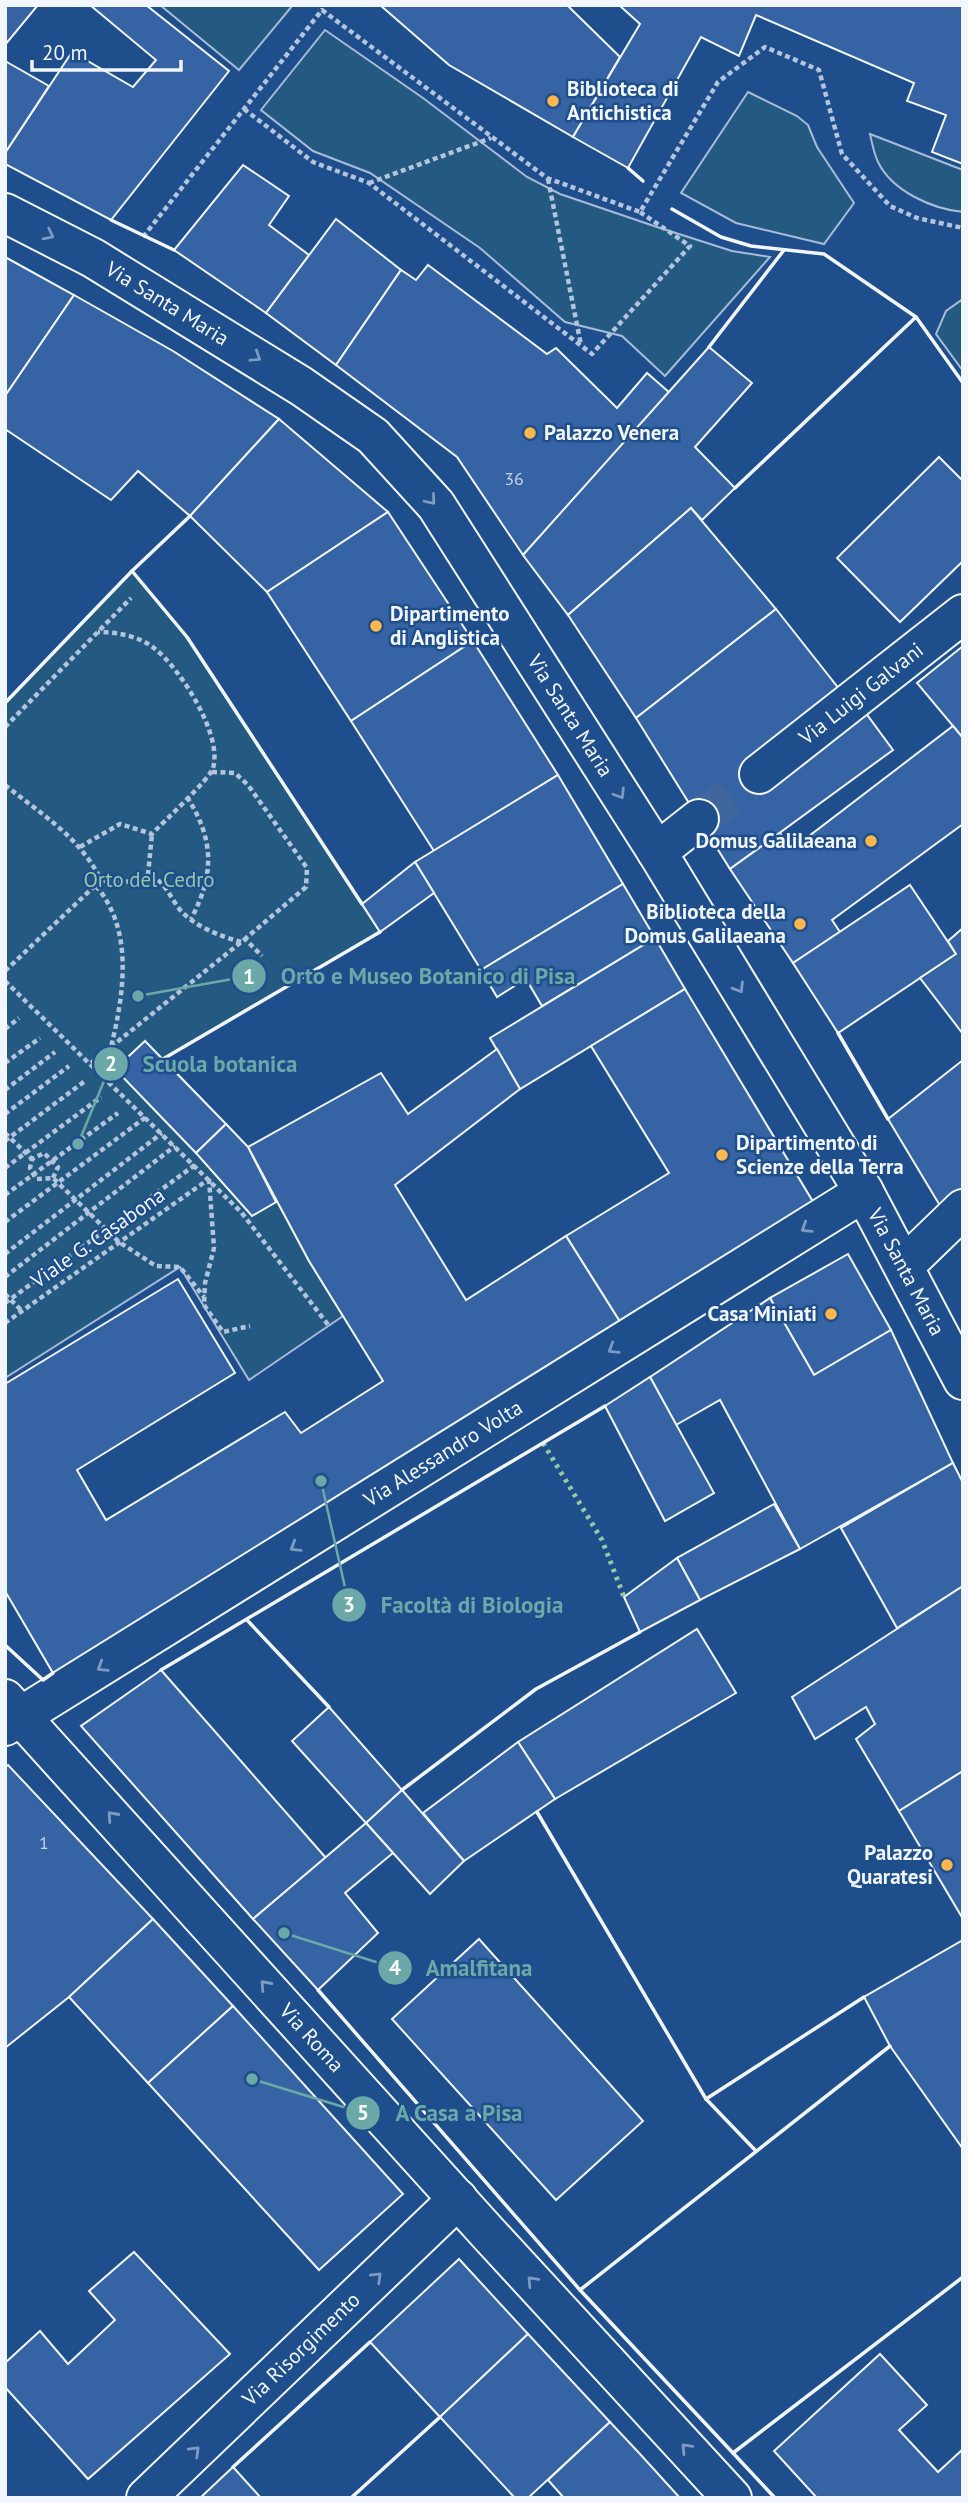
<svg xmlns="http://www.w3.org/2000/svg" width="968" height="2503" font-family="'PT Sans',sans-serif">
	<style>
		.green { fill: #245a82; stroke: #a8bbd7; stroke-width: 2 }
		.building { fill: #3563a3; stroke: #f2f6ff; stroke-width: 2 }
		.lines { fill: none; stroke-linecap: round; stroke-linejoin: round }
		.street-tunnel { stroke: #3f679d; stroke-width: 38; stroke-dasharray: 38 19; stroke-linecap: butt }
		.street-casing { stroke: #f2f6ff; stroke-width: 42 }
		.path { stroke: #b3c4dc; stroke-width: 4.5; stroke-dasharray: 5 3.5; stroke-linecap: butt }
		.street { stroke: #1f4e8c; stroke-width: 38 }
		.hedge { stroke: #97c8a6; stroke-width: 5; stroke-dasharray: 3.5 5; stroke-linecap: butt }
		.wall { stroke: #f2f6ff; stroke-width: 3.5 }
		.oneway { stroke: #7e9ac0 }
		.poi-dot { fill: #ffb74d; stroke: #1f4e8c; stroke-width: 2.5 }
		.labels { text-anchor: middle; stroke-width: 5; stroke-linejoin: round; paint-order: stroke }
		.number-label { font-size: 18px; fill: #c3d1e8 }
		.poi-label { font-size: 21px; font-weight: bold; fill: #f2f6ff; stroke: #1f4e8c; text-anchor: start }
		.street-label { font-size: 21px; fill: #f2f6ff; stroke: #1f4e8c }
		.park-label { font-size: 21px; fill: #97c8a6; stroke: #1f4e8c }
		.leader { fill: none; stroke: #6aa9a8; stroke-width: 2.5 }
		.callout-dot { fill: #6aa9a8; stroke: #1f4e8c; stroke-width: 2.5 }
		.mark-label { font-size: 21px; text-anchor: middle; font-weight: bold; fill: #fff }
		.callout-label { font-size: 23px; text-anchor: middle; font-weight: bold; fill: #6aa9a8; stroke: #1f4e8c; stroke-width: 5; stroke-linejoin: round; paint-order: stroke }
	</style>
	<rect width="100%" height="100%" fill="#1f4e8c"/>
	<g class="green">
		<polygon points="160,5 293,5 239,70"/>
		<polygon points="325,30 423,98 527,177 560,194 657,227 732,251 770,257 665,376 622,336 565,322 480,248 370,173 313,151 261,110"/>
		<polygon points="748,92 797,116 808,125 817,147 854,203 824,244 736,223 681,193"/>
		<path d="M870 134 963 170V212C932 209 892 191 878 162 874 154 872 143 870 134Z"/>
		<polygon points="963,299 963,371 936,334 946,311"/>
		<polygon points="132,571 187,637 380,932 163,1059 248,1147 309,1261 343,1316 249,1380 180,1267 5,1378 5,703"/>
	</g>
	<g class="building">
		<polygon points="5,5 38,5 5,45"/>
		<polygon points="90,5 146,5 229,71 111,220 5,164 5,153 72,52 133,87 156,60"/>
		<polygon points="380,5 567,5 620,57 573,137 449,65"/>
		<polygon points="619,5 963,5 963,164 932,152 946,115 907,101 914,83 756,15 739,56 701,37 628,168 573,137 640,24"/>
		<polygon points="5,61 49,86 5,153"/>
		<polygon points="243,165 289,196 269,225 309,255 266,313 174,250"/>
		<polygon points="336,219 401,270 336,365 266,313"/>
		<polygon points="5,257 74,295 5,396"/>
		<polygon points="428,265 547,354 556,348 617,408 647,373 670,393 523,555 457,457 336,365 401,270 416,280"/>
		<polygon points="74,295 173,351 279,419 190,516 138,471 111,500 5,429 5,396"/>
		<polygon points="709,347 752,383 695,447 735,488 702,520 691,508 568,615 523,555"/>
		<polygon points="279,419 388,512 267,592 190,516"/>
		<polygon points="939,457 963,481 963,561 900,622 837,558"/>
		<polygon points="691,508 776,609 636,718 568,615"/>
		<polygon points="388,512 473,641 351,721 267,592"/>
		<polygon points="776,609 844,695 865,712 893,750 730,869 636,718"/>
		<polygon points="473,641 558,775 434,851 351,721"/>
		<polygon points="963,646 963,738 917,683"/>
		<polygon points="953,726 963,738 963,824 832,920 840,932 793,963 730,869 780,833 792,849"/>
		<polygon points="558,775 623,884 481,970 415,862"/>
		<polygon points="415,862 434,893 380,932 362,904"/>
		<polygon points="623,884 655,938 542,1006 526,979 497,997 481,970"/>
		<polygon points="910,885 956,954 838,1033 793,963"/>
		<polygon points="963,928 963,1034 920,978 956,954 948,941"/>
		<polygon points="655,938 685,989 520,1089 490,1038"/>
		<polygon points="685,989 815,1205 622,1325 566,1236 669,1173 591,1046"/>
		<polygon points="145,1041 226,1124 196,1153 115,1069"/>
		<polygon points="497,1049 520,1089 395,1185 466,1300 566,1236 622,1325 53,1673 5,1591 5,1384 178,1279 235,1373 77,1470 106,1520 285,1412 301,1433 383,1381 309,1261 248,1147 381,1073 408,1114"/>
		<polygon points="963,1060 963,1190 942,1209 888,1119"/>
		<polygon points="226,1124 248,1147 276,1202 252,1216 196,1153"/>
		<polygon points="848,1254 891,1330 814,1375 770,1298"/>
		<polygon points="770,1298 814,1375 891,1330 953,1463 800,1549 720,1400 676,1425 650,1377"/>
		<polygon points="650,1377 714,1493 665,1521 605,1406"/>
		<polygon points="953,1463 963,1483 963,1586 897,1628 841,1528"/>
		<polygon points="774,1504 800,1549 700,1600 677,1558"/>
		<polygon points="677,1558 700,1600 640,1632 624,1597"/>
		<polygon points="963,1586 963,1771 899,1811 856,1739 875,1724 866,1707 815,1739 792,1697"/>
		<polygon points="697,1629 736,1693 555,1799 518,1742"/>
		<polygon points="161,1670 326,1858 253,1919 81,1726"/>
		<polygon points="329,1707 402,1790 366,1823 292,1741"/>
		<polygon points="518,1742 555,1799 464,1861 423,1813"/>
		<polygon points="8,1765 153,1919 69,1997 5,2048 5,1767"/>
		<polygon points="963,1771 963,1919 899,1811"/>
		<polygon points="402,1790 464,1861 430,1894 366,1823"/>
		<polygon points="366,1823 393,1853 345,1893 378,1933 318,1990 253,1919"/>
		<polygon points="153,1919 233,2006 148,2083 69,1997"/>
		<polygon points="479,1939 643,2121 556,2200 392,2019"/>
		<polygon points="963,1940 963,2149 890,2046 864,1997"/>
		<polygon points="233,2006 403,2194 319,2270 148,2083"/>
		<polygon points="134,2252 230,2354 88,2479 5,2387 5,2363 40,2331 68,2364 115,2320 89,2291"/>
		<polygon points="459,2259 528,2334 440,2417 370,2342"/>
		<polygon points="528,2334 610,2422 528,2498 515,2498 440,2417"/>
		<polygon points="880,2354 927,2405 899,2430 938,2472 963,2449 963,2498 817,2498 774,2451"/>
		<polygon points="610,2422 640,2454 680,2498 564,2498 548,2480"/>
		<polygon points="233,2467 261,2498 200,2498"/>
	</g>
	<g class="lines">
		<polyline class="street-tunnel" points="699,819 759,774"/>
		<defs>
			<g id="street">
				<path id="s1" d="M5 213 93 258 301 386 373 436 436 505 657 852 864 1192 963 1380"/>
				<path id="s2" d="M759 774 963 614"/>
				<polyline points="657,852 699,819"/>
				<polyline points="904,1266 963,1209"/>
				<path id="s3" d="M5 1699 487 2232 732 2498"/>
				<path id="s4" d="M5 1726 864 1192"/>
				<path id="s5" d="M146 2498 458 2199"/>
			</g>
		</defs>
		<use href="#street" class="street-casing"/>
		<g class="path">
			<polyline points="244,109 313,162 369,183 592,354 690,246 640,212"/>
			<polyline points="548,179 581,345"/>
			<polyline points="369,183 491,138"/>
			<polyline points="143,237 322,10 547,178 640,212 718,82 765,47 819,70 842,154 890,206 917,218 963,228"/>
			<polyline points="5,727 131,598"/>
			<polyline points="212,772 235,773 248,785 307,868 306,887 245,939"/>
			<path d="M5 785C41 814 80 837 101 880L5 971"/>
			<path d="M187 797C214 839 215 874 191 919"/>
			<path d="M80 847 120 824 152 834C163 822 210 779 213 768 223 735 180 668 154 648 139 636 117 632 98 632"/>
			<polyline points="148,875 152,834"/>
			<path d="M101 880C119 884 131 883 148 875 165 880 170 898 181 911 196 927 220 936 241 942"/>
			<path d="M96 886C134 930 124 994 111 1047"/>
			<polyline points="5,981 241,1212 329,1326"/>
			<polyline points="5,1029 19,1018"/>
			<polyline points="5,1063 40,1038"/>
			<polyline points="91,1063 245,939 262,956"/>
			<polyline points="5,1090 55,1052"/>
			<polyline points="5,1114 69,1066"/>
			<polyline points="5,1133 32,1159"/>
			<polyline points="5,1141 85,1081"/>
			<polyline points="5,1168 101,1097"/>
			<polyline points="53,1178 58,1167 44,1153 32,1159 30,1168 36,1179 53,1178 119,1242 156,1266 180,1267 204,1297"/>
			<polyline points="209,1179 214,1248 205,1283 204,1305 223,1332 250,1326"/>
			<polyline points="5,1195 118,1113"/>
			<polyline points="5,1222 146,1117"/>
			<polyline points="5,1254 162,1133"/>
			<polyline points="5,1277 175,1146"/>
			<polyline points="5,1294 22,1311"/>
			<polyline points="5,1303 195,1165"/>
			<polyline points="5,1323 209,1179"/>
		</g>
		<use href="#street" class="street"/>
		<polyline class="hedge" points="543,1443 602,1540 624,1597"/>
		<g class="wall">
			<polyline points="628,168 643,181"/>
			<polyline points="672,209 721,237 751,246 824,254 916,317 963,383"/>
			<polyline points="111,220 174,250"/>
			<polyline points="709,347 784,250"/>
			<polyline points="735,488 916,317"/>
			<polyline points="132,571 190,516"/>
			<polyline points="5,703 132,571 187,637 362,904"/>
			<polyline points="838,1033 888,1119"/>
			<polyline points="163,1059 380,932"/>
			<polyline points="247,1620 329,1707"/>
			<polyline points="5,1645 43,1680 53,1673"/>
			<polyline points="161,1670 605,1406"/>
			<polyline points="402,1790 536,1689 640,1632"/>
			<polyline points="537,1812 706,2099 864,1997"/>
			<polyline points="318,1990 580,2290"/>
			<polyline points="890,2046 580,2290 733,2453 963,2277"/>
			<polyline points="706,2099 756,2151"/>
			<polyline points="733,2453 775,2498"/>
			<polyline points="233,2467 370,2342"/>
			<polyline points="351,2498 440,2417"/>
		</g>
	</g>
	<defs><path id="oneway-chevron" d="M-2-3.5L2.5 0L-2 3.5" fill="none" stroke-width="1.6" stroke-linecap="round" stroke-linejoin="round" transform="scale(1.75)"/></defs>
	<g class="oneway">
		<use href="#oneway-chevron" transform="translate(49 235) rotate(27)"/>
		<use href="#oneway-chevron" transform="translate(256 357) rotate(33)"/>
		<use href="#oneway-chevron" transform="translate(431 500) rotate(50)"/>
		<use href="#oneway-chevron" transform="translate(620 794) rotate(58)"/>
		<use href="#oneway-chevron" transform="translate(739 988) rotate(59)"/>
		<use href="#oneway-chevron" transform="translate(806 1228) rotate(148)"/>
		<use href="#oneway-chevron" transform="translate(613 1349) rotate(148)"/>
		<use href="#oneway-chevron" transform="translate(295 1547) rotate(148)"/>
		<use href="#oneway-chevron" transform="translate(102 1667) rotate(148)"/>
		<use href="#oneway-chevron" transform="translate(112 1816) rotate(-132)"/>
		<use href="#oneway-chevron" transform="translate(265 1985) rotate(-132)"/>
		<use href="#oneway-chevron" transform="translate(377 2277) rotate(-44)"/>
		<use href="#oneway-chevron" transform="translate(532 2281) rotate(-133)"/>
		<use href="#oneway-chevron" transform="translate(686 2448) rotate(-133)"/>
		<use href="#oneway-chevron" transform="translate(195 2451) rotate(-44)"/>
	</g>
	<g class="poi-dot">
		<circle cx="553" cy="101" r="7"/>
		<circle cx="530" cy="433" r="7"/>
		<circle cx="376" cy="626" r="7"/>
		<circle cx="871" cy="841" r="7"/>
		<circle cx="800" cy="924" r="7"/>
		<circle cx="722" cy="1155" r="7"/>
		<circle cx="831" cy="1314" r="7"/>
		<circle cx="947" cy="1865" r="7"/>
	</g>
	<g class="labels">
		<g class="number-label">
			<text x="514" y="485">36</text>
			<text x="44" y="1849">1</text>
		</g>
		<g class="poi-label">
			<text x="567" y="96">Biblioteca di<tspan x="567" dy="24">Antichistica</tspan></text>
			<text x="544" y="440">Palazzo Venera</text>
			<text x="390" y="621">Dipartimento<tspan x="390" dy="24">di Anglistica</tspan></text>
			<text x="857" y="848" text-anchor="end">Domus Galilaeana</text>
			<text x="786" y="919" text-anchor="end">Biblioteca della<tspan x="786" dy="24">Domus Galilaeana</tspan></text>
			<text x="736" y="1150">Dipartimento di<tspan x="736" dy="24">Scienze della Terra</tspan></text>
			<text x="817" y="1321" text-anchor="end">Casa Miniati</text>
			<text x="933" y="1860" text-anchor="end">Palazzo<tspan x="933" dy="24">Quaratesi</tspan></text>
		</g>
		<g class="street-label">
			<text dy="7" stroke="none"><textPath href="#s1" startOffset="186">Via Santa Maria</textPath></text>
			<text dy="7" stroke="none"><textPath href="#s2" startOffset="130">Via Luigi Galvani</textPath></text>
			<text dy="7" stroke="none"><textPath href="#s1" startOffset="774">Via Santa Maria</textPath></text>
			<text transform="translate(98 1238) rotate(-35)" y="7">Viale G. Casabona</text>
			<text dy="7" stroke="none"><textPath href="#s1" startOffset="1424">Via Santa Maria</textPath></text>
			<text dy="7" stroke="none"><textPath href="#s4" startOffset="516">Via Alessandro Volta</textPath></text>
			<text dy="7" stroke="none"><textPath href="#s3" startOffset="457">Via Roma</textPath></text>
			<text dy="7" stroke="none"><textPath href="#s5" startOffset="215">Via Risorgimento</textPath></text>
		</g>
		<g class="park-label">
			<text x="149" y="887">Orto del Cedro</text>
		</g>
	</g>
	<path class="leader" d="M138 996L249 976M78 1144L111 1064M321 1481L349 1605M284 1933L395 1968M252 2079L363 2113"/>
	<g class="callout-dot">
		<circle cx="138" cy="996" r="7"/>
		<circle cx="78" cy="1144" r="7"/>
		<circle cx="321" cy="1481" r="7"/>
		<circle cx="284" cy="1933" r="7"/>
		<circle cx="252" cy="2079" r="7"/>
		<circle cx="249" cy="976" r="18"/>
		<circle cx="111" cy="1064" r="18"/>
		<circle cx="349" cy="1605" r="18"/>
		<circle cx="395" cy="1968" r="18"/>
		<circle cx="363" cy="2113" r="18"/>
	</g>
	<g class="mark-label">
		<text x="249" y="984">1</text>
		<text x="111" y="1071">2</text>
		<text x="349" y="1612">3</text>
		<text x="395" y="1975">4</text>
		<text x="363" y="2120">5</text>
	</g>
	<g class="callout-label">
		<text x="428" y="984">Orto e Museo Botanico di Pisa</text>
		<text x="220" y="1072">Scuola botanica</text>
		<text x="472" y="1613">Facoltà di Biologia</text>
		<text x="479" y="1976">Amalfitana</text>
		<text x="459" y="2121">A Casa a Pisa</text>
	</g>
	<rect width="968" height="2503" fill="none" stroke="#f2f6ff" stroke-width="14"/>
	<path d="M32 60v10h149v-10" fill="none" stroke="#f2f6ff" stroke-width="3.5"/>
	<text x="42" y="60" font-size="21" fill="#f2f6ff" stroke="#1f4e8c" stroke-width="5" paint-order="stroke">20 m</text>
</svg>
